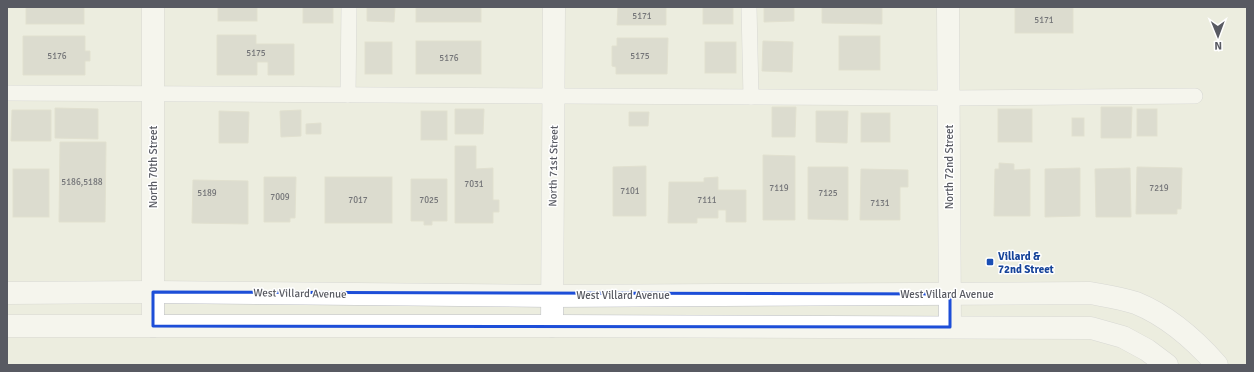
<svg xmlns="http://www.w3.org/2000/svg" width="1254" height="372" font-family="Signika,sans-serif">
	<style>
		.building { fill: #c7c7bc; stroke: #d2d1bd }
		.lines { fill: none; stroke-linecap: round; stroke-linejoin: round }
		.service-casing { stroke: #bec0c7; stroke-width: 16 }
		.minor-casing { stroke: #bec0c7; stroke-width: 23 }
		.tertiary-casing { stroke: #bec0c7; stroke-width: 23 }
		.service { stroke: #fff; stroke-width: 15 }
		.minor { stroke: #fff; stroke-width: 22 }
		.tertiary { stroke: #fff; stroke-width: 22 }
		.marked { fill: none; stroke: #1d4ed8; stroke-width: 3; stroke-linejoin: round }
		.transit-dot { fill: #1a4fb4; stroke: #fff; stroke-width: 1.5 }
		.labels { text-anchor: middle; stroke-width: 3; stroke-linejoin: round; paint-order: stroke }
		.number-label { font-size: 9px; fill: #747578 }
		.street-label { font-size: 11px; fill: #585a62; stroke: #fff }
		.transit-label { font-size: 11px; font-weight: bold; fill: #164399; stroke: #fff; text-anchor: start }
	</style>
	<rect width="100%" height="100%" fill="#eceddf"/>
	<g class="building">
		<rect x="26" y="7" width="58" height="17"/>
		<rect x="218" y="7" width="39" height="14"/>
		<rect x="303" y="7" width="30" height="16"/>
		<polygon points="367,7 395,7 394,22 367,21"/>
		<rect x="416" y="7" width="65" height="15"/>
		<polygon points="618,7 666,7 666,25 617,25"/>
		<rect x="703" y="7" width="30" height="17"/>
		<polygon points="764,7 794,7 794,21 764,22"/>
		<polygon points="822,7 882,7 882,24 822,23"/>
		<rect x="1015" y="7" width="58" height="26"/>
		<polygon points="217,35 256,35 256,44 294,44 294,75 268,75 268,62 257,62 257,75 217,75"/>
		<polygon points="23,36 85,36 85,51 90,51 90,61 85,61 85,75 23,75"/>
		<rect x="839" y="36" width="41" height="34"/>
		<polygon points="617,38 668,38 667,74 616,74 616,67 612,66 612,46 617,46"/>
		<rect x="416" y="41" width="65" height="33"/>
		<polygon points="763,41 793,42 792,72 762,71"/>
		<rect x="365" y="42" width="27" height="32"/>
		<rect x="705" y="42" width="31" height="31"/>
		<polygon points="772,107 796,107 795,137 772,137"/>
		<polygon points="1101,107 1132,107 1131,138 1101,138"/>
		<polygon points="55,108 98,109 98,139 55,138"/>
		<polygon points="455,109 484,109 483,134 455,134"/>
		<rect x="998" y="109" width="34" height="33"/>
		<rect x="1137" y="109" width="20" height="27"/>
		<polygon points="12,110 51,110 51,141 11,141"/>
		<polygon points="301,110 301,136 281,137 280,111"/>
		<polygon points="219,111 249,112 248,143 219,143"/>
		<rect x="421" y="111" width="26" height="29"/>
		<polygon points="816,111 848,111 847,143 816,142"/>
		<polygon points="629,112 649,112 648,126 629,126"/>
		<rect x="861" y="113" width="29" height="29"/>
		<rect x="1072" y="118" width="12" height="18"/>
		<polygon points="321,123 321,134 306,134 306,124"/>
		<polygon points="60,142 106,142 105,222 59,222"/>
		<polygon points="455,146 476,146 476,169 493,168 493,200 499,200 499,212 493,212 493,223 455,223"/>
		<polygon points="763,155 795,156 795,220 763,220"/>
		<polygon points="999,163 1014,164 1014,170 1030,169 1030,216 994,216 995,169 999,169"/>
		<polygon points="646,166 646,216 613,216 613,167"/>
		<polygon points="808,167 848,167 848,220 808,219"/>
		<polygon points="1137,167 1182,168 1181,209 1177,209 1177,214 1136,214"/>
		<polygon points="1080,168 1080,216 1045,217 1045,169"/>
		<polygon points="1130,168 1131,217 1096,217 1095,169"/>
		<rect x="13" y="169" width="36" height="48"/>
		<polygon points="861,169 908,170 908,187 900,187 900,220 860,220"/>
		<polygon points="264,177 296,177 295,218 290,218 290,222 264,222"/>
		<rect x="325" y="177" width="67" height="46"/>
		<polygon points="718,177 718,190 746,190 746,222 726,222 726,210 718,210 718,218 697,218 697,223 668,223 669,182 704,182 704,178"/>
		<polygon points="411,179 447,179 447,221 432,221 432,225 424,225 424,221 411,221"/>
		<polygon points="193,180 248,181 248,224 192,223"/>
	</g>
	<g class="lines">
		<defs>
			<g id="service">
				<polyline points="749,7 751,97"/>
				<polyline points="7,93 948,98 1195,96"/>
				<polyline points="348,95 349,7"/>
			</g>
			<g id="minor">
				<polyline points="948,7 950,327"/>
				<polyline points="153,326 153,7"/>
				<polyline points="552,326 554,7"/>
			</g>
			<g id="tertiary">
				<path d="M7 293 153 292 551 296 1090 293C1106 296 1121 298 1136 303 1168 316 1195 340 1217 365"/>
				<polyline points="7,326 552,326 1091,328 1123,337 1147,350 1167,365"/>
			</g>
		</defs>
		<use href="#service" class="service-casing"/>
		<use href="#minor" class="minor-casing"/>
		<use href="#tertiary" class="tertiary-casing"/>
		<use href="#service" class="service"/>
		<use href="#minor" class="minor"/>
		<use href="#tertiary" class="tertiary"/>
	</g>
	<path d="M0 0H1254V372H0ZM153 292 950 294V327L153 326Z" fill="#eceddf" fill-opacity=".55" fill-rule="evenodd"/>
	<path class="marked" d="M153 292 950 294V327L153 326Z"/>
	<rect class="transit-dot" x="986" y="258" width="8" height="8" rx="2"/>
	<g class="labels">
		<g class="number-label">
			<text x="642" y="19">5171</text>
			<text x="1044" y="23">5171</text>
			<text x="256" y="56">5175</text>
			<text x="57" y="59">5176</text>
			<text x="640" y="59">5175</text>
			<text x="449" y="61">5176</text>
			<text x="82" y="185">5186,5188</text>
			<text x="474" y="187">7031</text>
			<text x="779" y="191">7119</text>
			<text x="1159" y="191">7219</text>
			<text x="630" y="194">7101</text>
			<text x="207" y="196">5189</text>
			<text x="828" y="196">7125</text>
			<text x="280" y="200">7009</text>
			<text x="358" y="203">7017</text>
			<text x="429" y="203">7025</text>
			<text x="707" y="203">7111</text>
			<text x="880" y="206">7131</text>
		</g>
		<g class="street-label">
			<text transform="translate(553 166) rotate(-89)" y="4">North 71st Street</text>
			<text transform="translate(153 167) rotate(-90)" y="4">North 70th Street</text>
			<text transform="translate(949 167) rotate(-90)" y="4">North 72nd Street</text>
			<text transform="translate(300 293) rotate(1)" y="4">West Villard Avenue</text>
			<text x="947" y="298">West Villard Avenue</text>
			<text x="623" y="299">West Villard Avenue</text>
		</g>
		<g class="transit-label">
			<text x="998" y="260">Villard &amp;<tspan x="998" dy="13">72nd Street</tspan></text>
		</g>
	</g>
	<rect width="1254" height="372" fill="none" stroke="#585a62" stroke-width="16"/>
	<g transform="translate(1218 36) rotate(179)" stroke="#ffffff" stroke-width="3" paint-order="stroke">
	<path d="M0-3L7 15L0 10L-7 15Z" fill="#585a62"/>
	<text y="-6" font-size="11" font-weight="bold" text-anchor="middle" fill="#585a62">N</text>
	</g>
</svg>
